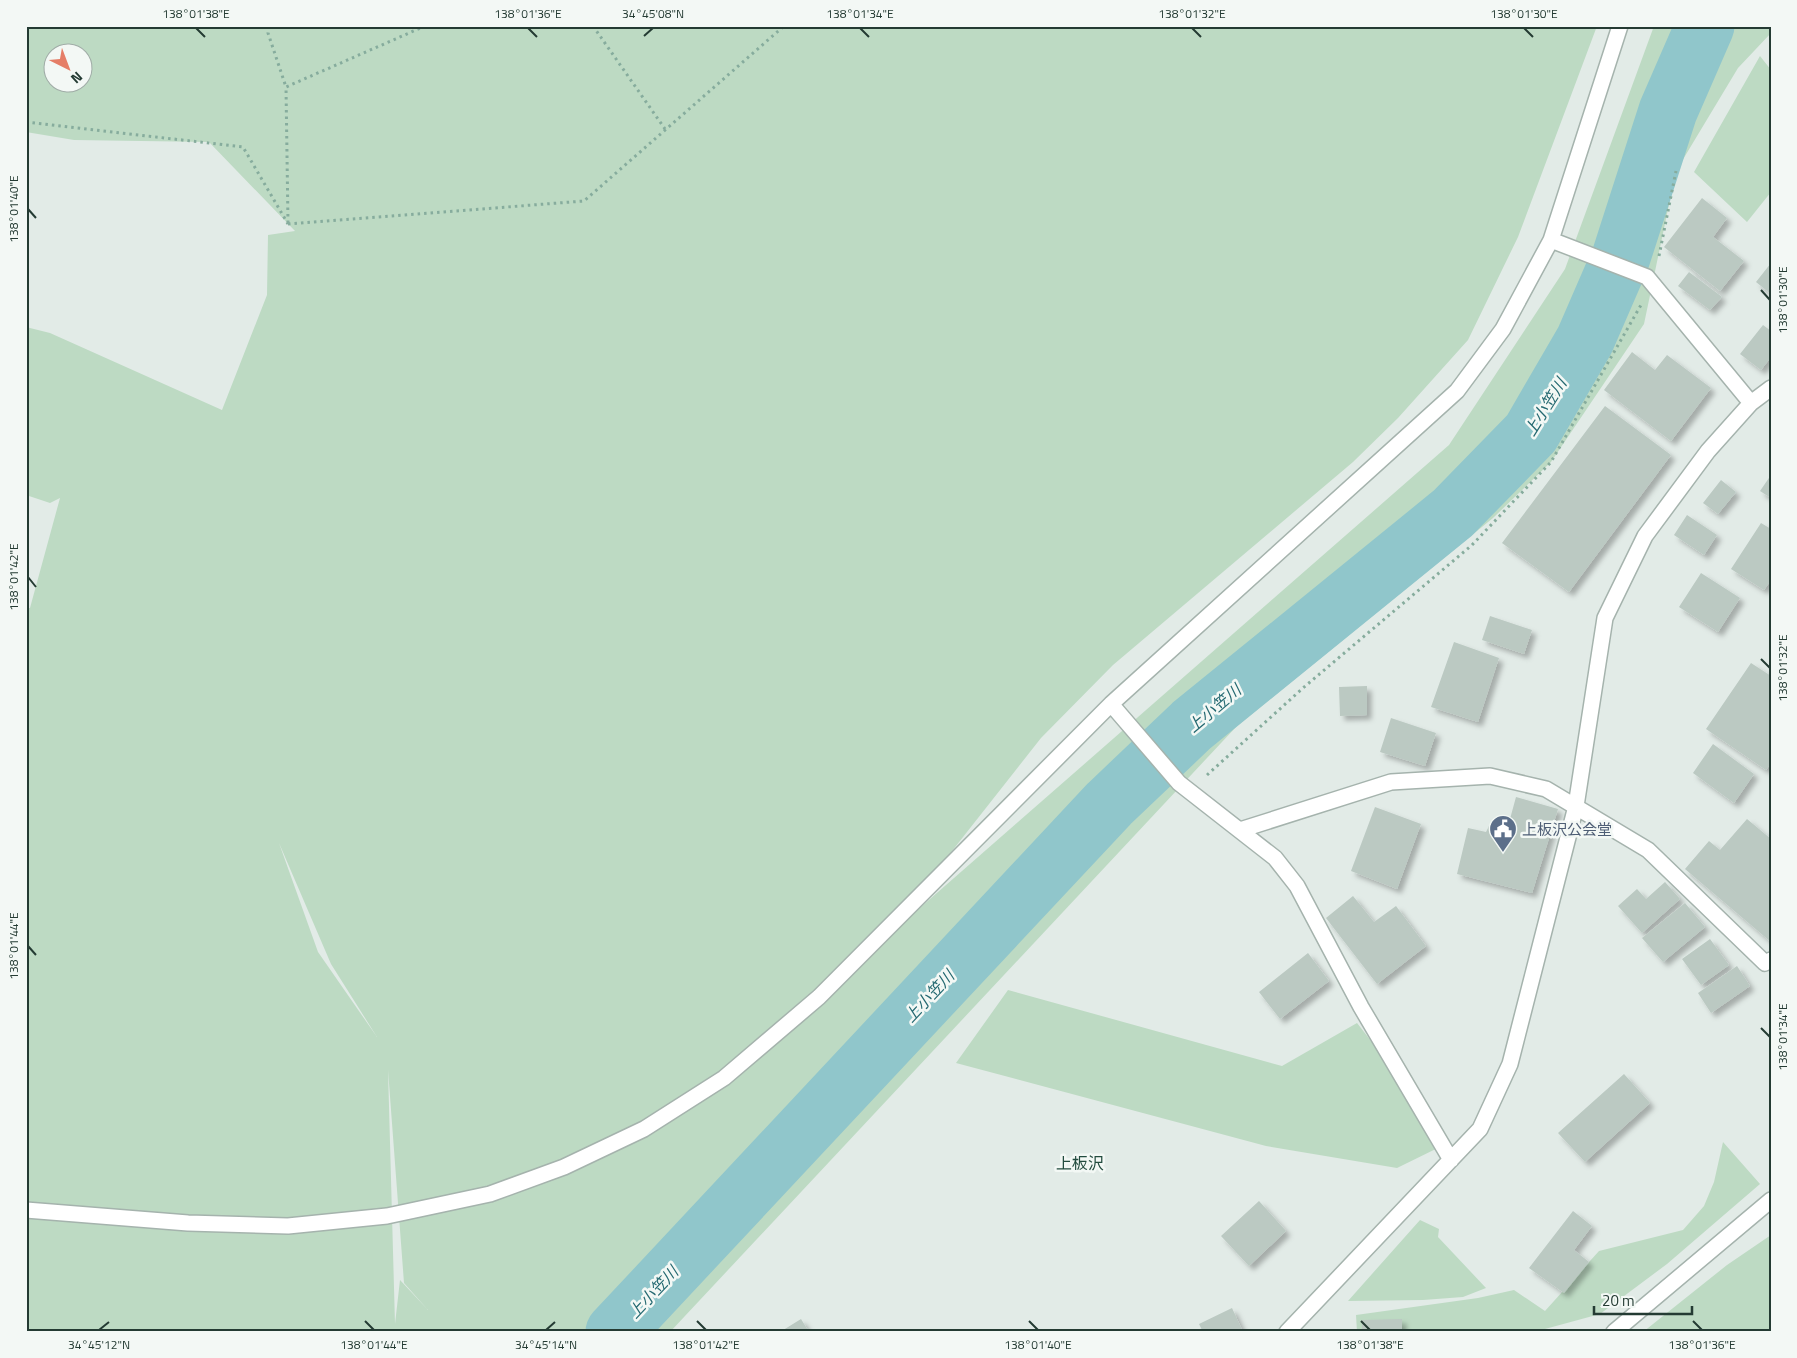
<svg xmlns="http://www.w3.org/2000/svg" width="1797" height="1358" font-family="'Titillium Web','Noto Sans JP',sans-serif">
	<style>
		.green { fill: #bddac3; fill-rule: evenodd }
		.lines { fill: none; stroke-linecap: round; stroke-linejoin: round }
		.river { stroke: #90c6cb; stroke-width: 59 }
		.building { fill: #bbc9c2; filter: url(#shadow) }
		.minor-casing { stroke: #a5b3ad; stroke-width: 18 }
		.path { stroke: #86ac9d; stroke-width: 3; stroke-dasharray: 2.5 4; stroke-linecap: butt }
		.minor { stroke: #fff; stroke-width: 15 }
		.ticks { fill: none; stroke: #243b33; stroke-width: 2 }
		.labels { text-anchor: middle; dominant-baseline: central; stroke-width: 5; stroke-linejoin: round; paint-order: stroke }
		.service-label { font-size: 15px; fill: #4e5e75; stroke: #f3f8f5; text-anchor: start }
		.water-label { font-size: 16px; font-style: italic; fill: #246971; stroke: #f3f8f5 }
		.neighbourhood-label { font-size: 16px; fill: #224b3e; stroke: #f3f8f5 }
		.neatline { fill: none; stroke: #243b33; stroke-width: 2 }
		.ticks-label { font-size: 12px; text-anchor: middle; fill: #243b33 }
	</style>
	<defs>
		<filter id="shadow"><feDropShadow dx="4.5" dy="4.5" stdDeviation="2.5" flood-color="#0004"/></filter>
	</defs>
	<rect width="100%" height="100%" fill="#e2ebe7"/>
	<path class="green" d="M26 26H1597L1518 237 1468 340 1398 418 1353 462 1113 665 1041 738 900 917 866 955 1449 445 1565 269 1654 26H1771V33L1738 68 1676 171 1644 324 1551 462 1493 518 1236 727 670 1332H26V608H30L60 498 50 503 26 495V327L50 333 222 410 267 295 268 235 295 231 209 142 74 140 26 132ZM52 52H82V82H52ZM279 843 331 964 377 1037 318 952ZM388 1070 404 1283 428 1310 400 1280 395 1324Z
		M1760 56 1771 70V192L1747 222 1694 172Z
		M1008 990 1282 1066 1357 1023 1450 1142 1397 1168 1266 1146 956 1063Z
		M1723 1142 1760 1184 1667 1264 1600 1314 1534 1332 1451 1330 1456 1332H1357L1356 1315 1478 1298 1514 1290 1545 1311 1599 1251 1683 1230 1704 1206 1714 1182Z
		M1420 1220 1439 1229 1438 1237 1486 1288 1463 1297 1423 1300 1348 1301Z
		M1771 1235V1332H1643L1727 1265Z"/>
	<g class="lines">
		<path class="river" d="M615 1332 1109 804 1192 725 1453 513 1531 433 1585 340 1621 257 1668 111 1705 26"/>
	</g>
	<path class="building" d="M1702 198 1727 218 1713 237 1744 261 1720 291 1664 247Z
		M1771 263V294L1756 282Z
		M1689 272 1722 297 1710 310 1678 286Z
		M1763 325 1771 331V357L1761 370 1740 354Z
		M1632 352 1655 370 1667 355 1711 388 1671 441 1604 390Z
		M1605 406 1671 455 1569 592 1502 543Z
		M1771 475V498L1760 491Z
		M1721 480 1736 492 1718 514 1703 503Z
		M1687 515 1717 535 1704 555 1674 535Z
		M1761 523 1771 529V580L1764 590 1731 569Z
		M1701 573 1740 598 1718 632 1679 607Z
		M1490 616 1532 630 1524 654 1482 640Z
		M1454 642 1499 658 1478 722 1431 707Z
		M1751 663 1771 676V763L1766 770 1706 729Z
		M1367 686V715L1340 716 1339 687Z
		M1391 718 1436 733 1425 766 1380 752Z
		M1713 744 1754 774 1734 803 1693 773Z
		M1516 797 1558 809 1532 893 1457 874 1468 828 1486 832 1489 826 1507 830Z
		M1375 807 1421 824 1397 889 1351 871Z
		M1747 819 1771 839V942L1685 869 1709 841 1720 850Z
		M1665 882 1680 899 1642 933 1618 906 1637 889 1646 899Z
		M1353 896 1374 922 1396 906 1426 946 1377 984 1326 918Z
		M1685 903 1705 927 1663 962 1642 938Z
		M1710 939 1729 965 1701 985 1682 959Z
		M1308 953 1329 981 1280 1019 1259 992Z
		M1737 966 1750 986 1711 1013 1698 993Z
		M1624 1074 1650 1103 1585 1162 1558 1133Z
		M1259 1201 1286 1231 1249 1266 1221 1236Z
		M1573 1211 1592 1226 1574 1250 1589 1262 1564 1293 1529 1268Z
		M1232 1308 1243 1332H1203L1199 1324Z
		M801 1319 809 1332H780Z
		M1402 1319V1332H1362V1320Z"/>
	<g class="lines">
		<defs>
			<path id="minor" d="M1551 240 1647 277 1751 403
				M1111 704 1179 783 1275 858 1297 886 1361 1007 1451 1160
				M1240 830 1391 782 1490 776 1546 789 1648 850 1765 963 1771 960
				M26 1210 188 1223 288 1226 387 1216 490 1194 564 1167 644 1129 724 1078 819 997 1111 704 1457 391 1503 329 1551 240 1620 26
				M1287 1332 1480 1129 1510 1064 1576 806 1605 618 1645 536 1708 451 1751 403 1771 388
				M1614 1332 1771 1200"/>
		</defs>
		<use href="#minor" class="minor-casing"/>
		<path class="path" d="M269 26 268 33 286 87
			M593 26 665 129
			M26 122 243 147 288 224
			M288 223 286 87 425 26
			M288 224 584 201 784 26
			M1659 256 1676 171
			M1207 775 1303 688 1472 545 1551 462 1641 305"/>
		<use href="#minor" class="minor"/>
	</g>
	<path class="ticks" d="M196 28 205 37M528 28 537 37M860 28 869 37M1192 28 1201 37M1524 28 1533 37M644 36 653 28M28 209 36 218M1761 290 1770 300M28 577 36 587M1761 659 1770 668M28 946 36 955M1761 1028 1770 1037M365 1321 374 1330M697 1321 706 1330M1029 1321 1038 1330M1361 1321 1370 1330M1693 1321 1702 1330M99 1330 109 1322M546 1330 555 1322"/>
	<defs>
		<symbol id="civic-pin" viewBox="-11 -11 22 30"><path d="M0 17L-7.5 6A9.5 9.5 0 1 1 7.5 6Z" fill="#5c6f8a" stroke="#f3f8f5"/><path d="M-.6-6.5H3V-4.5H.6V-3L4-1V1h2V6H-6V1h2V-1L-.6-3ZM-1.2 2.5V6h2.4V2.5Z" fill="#fff"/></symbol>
	</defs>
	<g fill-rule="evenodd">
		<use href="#civic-pin" x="1487" y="813" width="32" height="43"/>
	</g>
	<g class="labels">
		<g class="service-label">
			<text x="1522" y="829">上板沢公会堂</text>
		</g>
		<g class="water-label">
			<text transform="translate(1545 407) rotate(-58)">上小笠川</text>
			<text transform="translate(1214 708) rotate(-40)">上小笠川</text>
			<text transform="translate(929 996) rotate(-47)">上小笠川</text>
			<text transform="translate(653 1292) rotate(-47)">上小笠川</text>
		</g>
		<g class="neighbourhood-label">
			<text x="1080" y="1163">上板沢</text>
		</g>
	</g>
	<rect width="1797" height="1358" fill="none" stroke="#f3f8f5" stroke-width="55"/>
	<g transform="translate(68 68) rotate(138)"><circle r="24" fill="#f3f8f5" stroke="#a0aca7"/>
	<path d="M0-4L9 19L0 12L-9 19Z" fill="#e57e67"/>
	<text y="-8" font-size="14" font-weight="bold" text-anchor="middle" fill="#243b33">N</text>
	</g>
	<path d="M1594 1306v8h98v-8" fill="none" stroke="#243b33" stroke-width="2.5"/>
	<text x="1602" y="1306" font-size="15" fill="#243b33" stroke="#f3f8f5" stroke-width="4" paint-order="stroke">20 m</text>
	<rect x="28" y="28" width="1742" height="1302" class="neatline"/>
	<g class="ticks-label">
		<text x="196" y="18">138°01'38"E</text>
		<text x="528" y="18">138°01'36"E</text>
		<text x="653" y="18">34°45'08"N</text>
		<text x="860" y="18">138°01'34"E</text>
		<text x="1192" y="18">138°01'32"E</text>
		<text x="1524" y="18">138°01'30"E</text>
		<text transform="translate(14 209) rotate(-90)" y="4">138°01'40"E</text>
		<text transform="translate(1783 300) rotate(-90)" y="4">138°01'30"E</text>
		<text transform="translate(14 577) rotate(-90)" y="4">138°01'42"E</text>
		<text transform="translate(1783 668) rotate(-90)" y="4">138°01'32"E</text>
		<text transform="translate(14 946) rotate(-90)" y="4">138°01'44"E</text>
		<text transform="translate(1783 1037) rotate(-90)" y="4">138°01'34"E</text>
		<text x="99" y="1349">34°45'12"N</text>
		<text x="374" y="1349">138°01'44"E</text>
		<text x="546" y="1349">34°45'14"N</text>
		<text x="706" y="1349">138°01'42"E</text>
		<text x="1038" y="1349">138°01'40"E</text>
		<text x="1370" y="1349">138°01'38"E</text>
		<text x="1702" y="1349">138°01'36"E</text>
	</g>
</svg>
